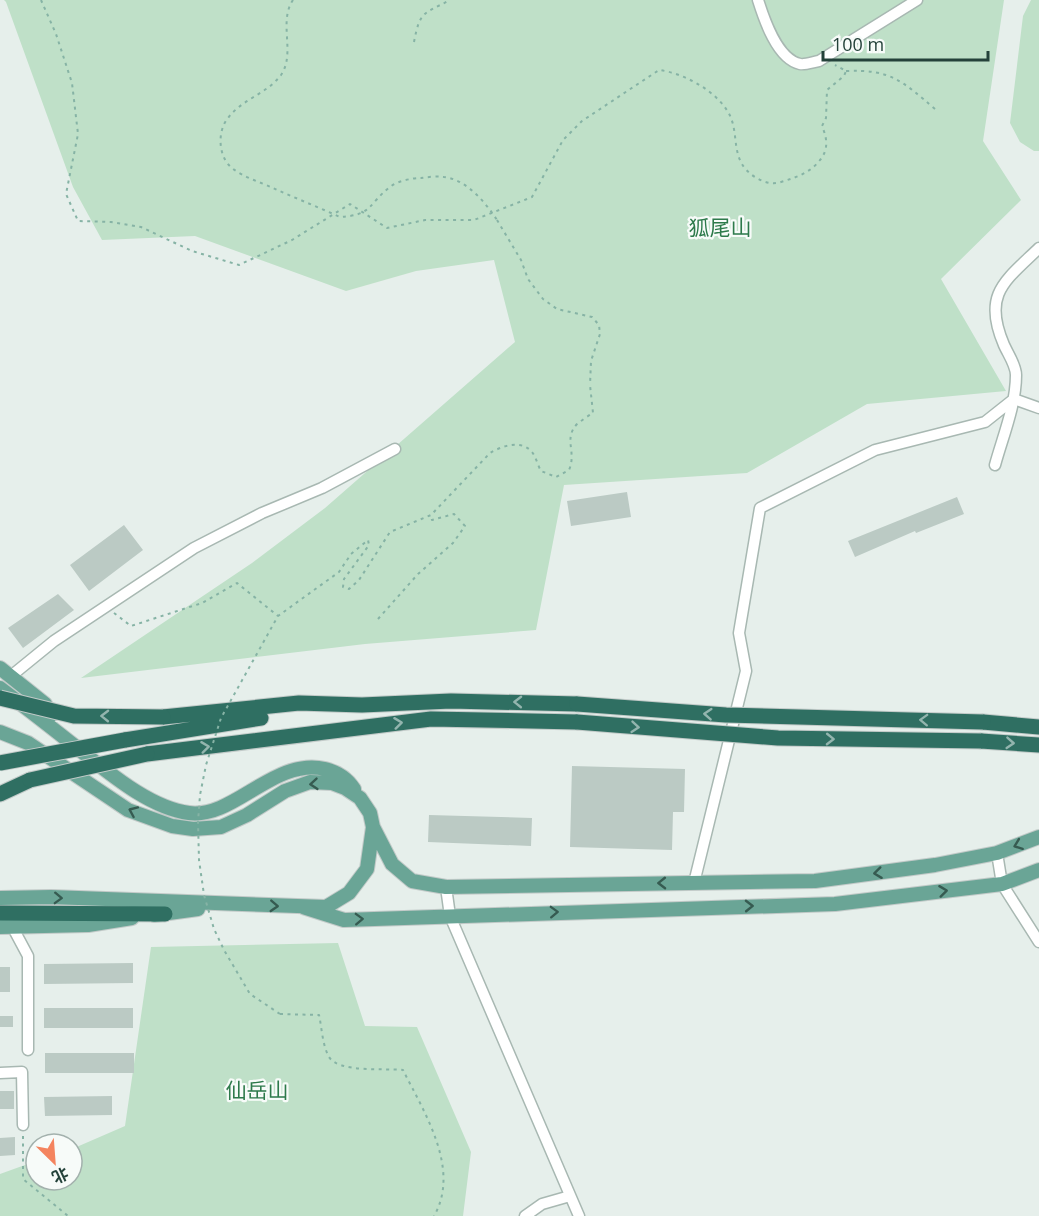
<svg xmlns="http://www.w3.org/2000/svg" width="1039" height="1216" font-family="'Open Sans','Noto Sans SC',sans-serif">
	<style>
		.green { fill: #bfe0c8 }
		.building { fill: #bbcac4 }
		.lines { fill: none; stroke-linecap: round; stroke-linejoin: round }
		.minor-casing { stroke: #a8b8b2; stroke-width: 13 }
		.major-casing { stroke: #c2cac8; stroke-width: 16 }
		.highway-casing { stroke: #c2cac8; stroke-width: 17 }
		.path { stroke: #86b3a5; stroke-width: 2; stroke-dasharray: 3 4.5; stroke-linecap: butt }
		.minor { stroke: #fff; stroke-width: 10 }
		.major { stroke: #6aa596; stroke-width: 14 }
		.highway { stroke: #2f6f62; stroke-width: 15 }
		.highway-bridge-casing { stroke: #c2cac8; stroke-width: 17; stroke-linecap: butt }
		.path-bridge { stroke: #86b3a5; stroke-width: 2; stroke-dasharray: 3 4.5; stroke-linecap: butt }
		.highway-bridge { stroke: #2f6f62; stroke-width: 15 }
		.oneway { stroke: #93b5ae }
		.oneway2 { stroke: #365b51 }
		.labels { text-anchor: middle; dominant-baseline: central; stroke-width: 4.5; stroke-linejoin: round; paint-order: stroke }
		.park-label { font-size: 21px; fill: #2d7a4b; stroke: #f7fbf9 }
	</style>
	<rect width="100%" height="100%" fill="#e6efeb"/>
	<path class="green" d="M4 0H1004L983 141 1021 200 941 279 1006 391 867 404 747 473 564 485 536 630 365 644 81 678 252 563 325 508 515 342 494 260 416 271 346 291 195 236 102 240 73 187 6 2Z
		M1031 0H1039V151H1034L1020 142 1010 123 1023 16Z
		M338 943 365 1026 417 1027 471 1152 463 1216H0V1174L36 1161V1180H72V1149L125 1126 151 947Z"/>
	<path class="building" d="M627 492 631 517 571 526 567 501Z
		M957 497 964 514 916 533 915 531 855 557 848 541Z
		M124 525 143 550 89 591 70 565Z
		M58 594 74 610 23 648 8 628Z
		M572 766 685 769 684 812H673L672 850 570 847Z
		M429 815 532 818 531 846 428 842Z
		M133 963V983L44 984V964Z
		M0 967H10V992H0Z
		M44 1008H133V1028H44Z
		M0 1016H13V1027H0Z
		M45 1053H134V1073H45Z
		M0 1091H14V1109H0Z
		M112 1096V1115L45 1116 44 1097Z
		M15 1137V1155L0 1156V1138Z"/>
	<g class="lines">
		<defs>
			<path id="minor" d="M758 0C764 19 777 59 800 64 805 65 813 62 819 61L917 0
				M995 465C1003 436 1016 405 1016 375 1016 365 1008 354 1004 345 982 294 1005 281 1039 248
				M11 676 54 641 194 548 262 513 322 488 395 449
				M997 853 1002 884 1039 942
				M694 883 746 671 739 633 760 508 875 450 985 422 1014 399 1039 408
				M446 887 450 916 579 1216
				M13 928 28 956V1050
				M0 1073 22 1072 23 1125
				M525 1216 542 1204 570 1196"/>
			<path id="major" d="M0 668 45 704 51 715
				M0 688C25 707 51 727 76 747 107 771 149 808 189 813 234 819 274 757 325 769 337 772 347 778 354 789
				M0 732 28 743 128 810 172 826 193 829 221 827 247 815 285 791 310 782 332 783 345 788 360 798 370 813 373 827 392 864 412 881 446 887 815 881 935 865 997 853 1039 837
				M0 898 51 897 326 907 349 893 367 869 373 827
				M303 907 344 920 835 904 1002 884 1039 870
				M154 915 198 909
				M0 927 88 925 132 918"/>
			<path id="highway" d="M163 717 299 703 362 705 451 701 577 704
				M983 722 1039 727
				M125 740 261 718
				M981 741 1039 745
				M147 754 431 719 577 722
				M0 794 30 780
				M0 913 165 914"/>
		</defs>
		<use href="#minor" class="minor-casing"/>
		<use href="#major" class="major-casing"/>
		<use href="#highway" class="highway-casing"/>
		<path class="path" d="M41 0 56 34 72 83 78 134 66 194 78 221 111 222 141 227 192 251 239 265 292 240 350 204 387 228 425 220H474L532 197 563 140 582 121 659 70C683 73 715 90 728 112 741 133 728 160 755 177 763 182 772 185 781 182 797 177 810 173 820 160 829 149 827 138 822 126L826 118 827 90 844 76 846 71 835 65
			M414 42C420 10 424 14 450 0
			M846 71C891 69 902 81 935 109
			M497 220 521 260 528 279 543 299 557 309 592 317 599 325 600 334 591 361 590 385
			M114 613 131 626 202 603 237 583 278 616
			M378 619 418 574 453 543 465 526 454 514 432 520 431 515
			M280 1014 319 1015C322 1028 322 1044 329 1057 339 1073 384 1068 403 1070 424 1112 461 1169 434 1216
			M23 1136V1179L68 1216"/>
		<use href="#minor" class="minor"/>
		<use href="#major" class="major"/>
		<use href="#highway" class="highway"/>
		<defs>
			<path id="highway-bridge" d="M0 698 74 716 163 717
				M577 704 726 715 983 722
				M577 722 778 738 981 741
				M0 763 125 740
				M30 780 147 754"/>
		</defs>
		<use href="#highway-bridge" class="highway-bridge-casing"/>
		<path class="path-bridge" d="M293 0C278 22 296 53 281 75 267 94 242 99 228 118 217 131 218 157 232 168 243 177 260 182 273 188 295 198 318 207 340 217 373 215 368 204 390 187 397 181 412 178 421 178 428 177 437 176 444 177 466 179 486 203 497 220
			M280 1014 250 994 224 950 214 929 204 895 199 860 198 822 200 795 206 765 221 718 278 616 339 572 351 554 368 540 369 545 344 579 343 587 349 589 359 580 390 532 431 515 490 453C502 446 521 439 532 452 536 457 538 466 541 471L556 477 569 470C577 452 563 439 577 424 582 420 588 416 593 413L590 385"/>
		<use href="#highway-bridge" class="highway-bridge"/>
	</g>
	<defs><path id="oneway-chevron" d="M-2-3.5L2.5 0L-2 3.5" fill="none" stroke-width="1.6" stroke-linecap="round" stroke-linejoin="round" transform="scale(1.5)"/></defs>
	<g class="oneway">
		<use href="#oneway-chevron" transform="translate(518 702) rotate(-179)"/>
		<use href="#oneway-chevron" transform="translate(708 714) rotate(-176)"/>
		<use href="#oneway-chevron" transform="translate(105 716) rotate(-179)"/>
		<use href="#oneway-chevron" transform="translate(924 720) rotate(-178)"/>
		<use href="#oneway-chevron" transform="translate(398 723) rotate(-7)"/>
		<use href="#oneway-chevron" transform="translate(635 727) rotate(5)"/>
		<use href="#oneway-chevron" transform="translate(830 739) rotate(1)"/>
		<use href="#oneway-chevron" transform="translate(1010 743) rotate(4)"/>
		<use href="#oneway-chevron" transform="translate(205 747) rotate(-7)"/>
	</g>
	<g class="oneway2">
		<use href="#oneway-chevron" transform="translate(314 784) rotate(175)"/>
		<use href="#oneway-chevron" transform="translate(133 811) rotate(-156)"/>
		<use href="#oneway-chevron" transform="translate(1018 845) rotate(159)"/>
		<use href="#oneway-chevron" transform="translate(878 873) rotate(173)"/>
		<use href="#oneway-chevron" transform="translate(662 883) rotate(179)"/>
		<use href="#oneway-chevron" transform="translate(943 891) rotate(-7)"/>
		<use href="#oneway-chevron" transform="translate(58 898) rotate(2)"/>
		<use href="#oneway-chevron" transform="translate(274 906) rotate(3)"/>
		<use href="#oneway-chevron" transform="translate(749 906) rotate(-1)"/>
		<use href="#oneway-chevron" transform="translate(554 912) rotate(-2)"/>
		<use href="#oneway-chevron" transform="translate(359 919) rotate(-2)"/>
	</g>
	<g class="labels">
		<g class="park-label">
			<text x="720" y="227">狐尾山</text>
			<text x="257" y="1090">仙岳山</text>
		</g>
	</g>
	<g transform="translate(54 1162) rotate(155)"><circle r="28" fill="#f7fbf9" stroke="#a3b1ad" stroke-width="1.5"/>
	<path d="M0-4.5L10 22L0 15L-10 22Z" fill="#f4845f"/>
	<text y="-9" font-size="16" font-weight="bold" text-anchor="middle" fill="#24423a">北</text>
	</g>
	<path d="M823 51v9h165v-9" fill="none" stroke="#24423a" stroke-width="3"/>
	<text x="832" y="51" font-size="18" fill="#24423a" stroke="#f7fbf9" stroke-width="4.5" paint-order="stroke">100 m</text>
</svg>
